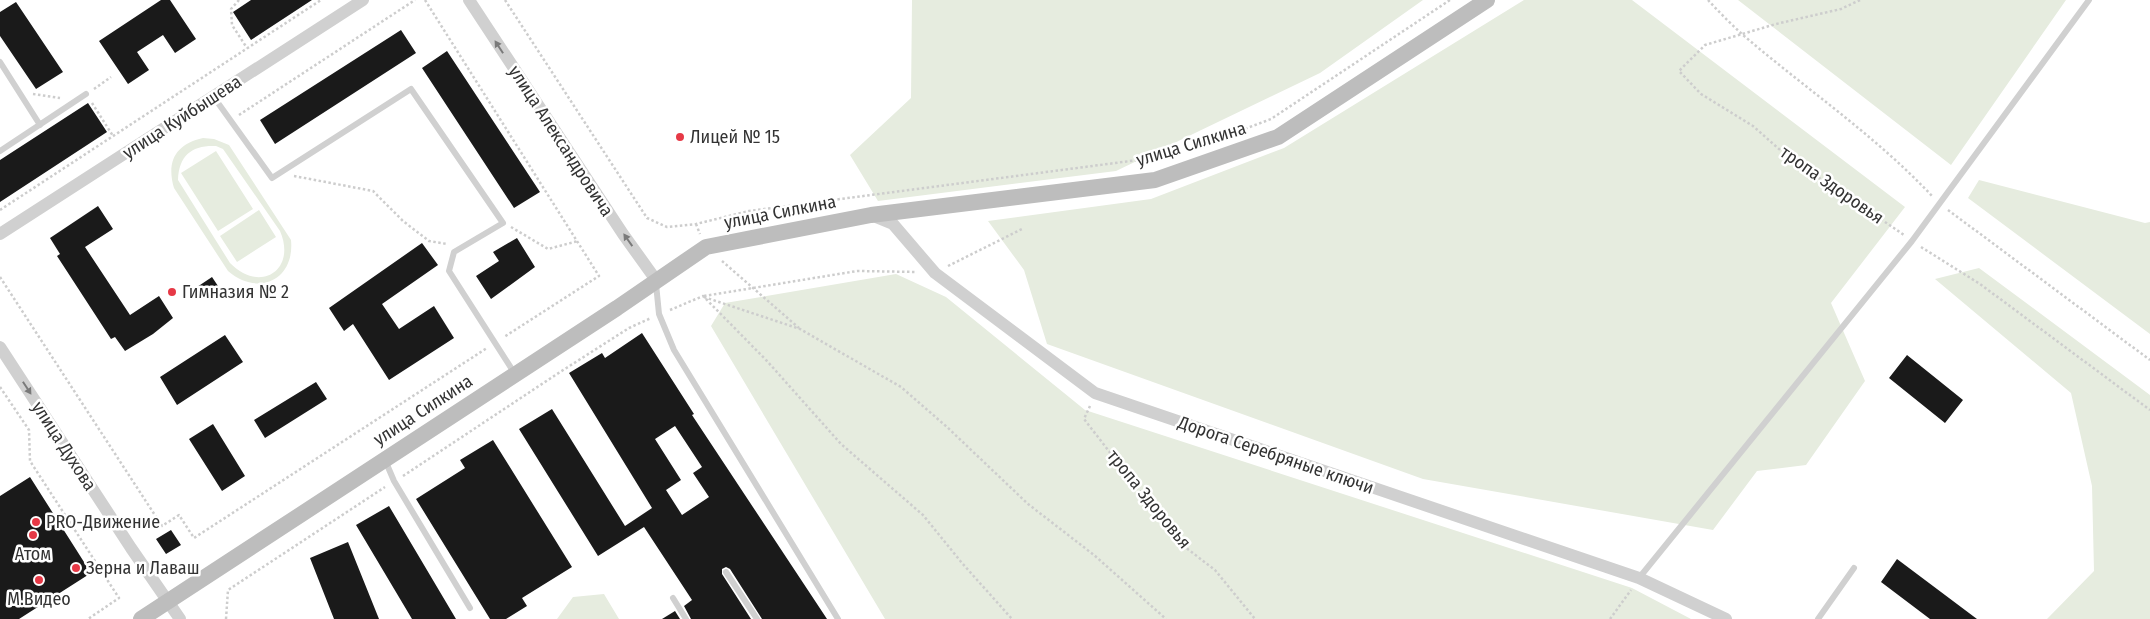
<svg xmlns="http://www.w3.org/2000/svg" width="2150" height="619" font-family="'Fira Sans Condensed',sans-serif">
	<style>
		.green { fill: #e6ecdf; fill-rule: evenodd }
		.building { fill: #1a1a1a; fill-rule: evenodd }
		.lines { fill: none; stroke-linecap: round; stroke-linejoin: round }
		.path { stroke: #cdcdcd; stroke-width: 2.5; stroke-dasharray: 2.5 2.5; stroke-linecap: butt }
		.service { stroke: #d0d0d0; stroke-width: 6 }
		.minor { stroke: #d0d0d0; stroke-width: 12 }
		.secondary { stroke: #bdbdbd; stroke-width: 16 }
		.oneway { fill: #7a7a7a }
		.poi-dot { fill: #e63946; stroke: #fff; stroke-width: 2 }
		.labels { text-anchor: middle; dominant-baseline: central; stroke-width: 5; stroke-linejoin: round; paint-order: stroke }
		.street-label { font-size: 18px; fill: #333; stroke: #fff }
		.poi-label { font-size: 18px; fill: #333; stroke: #fff; text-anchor: start }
	</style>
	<rect width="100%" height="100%" fill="#fff"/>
	<path class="green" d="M912 0H1423L1320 73 1116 171 878 201 850 155 911 98Z
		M1524 0H1632L1905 207 1831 303 1865 381 1806 465 1757 471 1713 530 1423 479 1047 344 1024 270 988 221 1151 199 1284 148Z
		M1738 0H2066L1951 165Z
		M203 138 214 139 229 145 291 240C295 280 258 297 228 271L174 188C166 161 176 144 203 138ZM216 146 223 149 280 231C297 270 260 294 230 263L178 180C179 155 192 145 216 146Z
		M216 151 253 209 218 231 181 173Z
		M1979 180 2145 223 2150 222V334L1968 198Z
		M259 210 276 237 237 262 220 236Z
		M1979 268 2150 395V619H2047L2094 571 2092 486 2071 393 1935 279Z
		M896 274 946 297 1085 410 1632 588 1691 619H885L711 326 725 303Z
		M604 594 619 619H557L573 597Z"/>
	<path class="building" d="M161 0H170L196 39 175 53 163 35 137 52 149 70 128 84 99 41Z
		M251 0H312L251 40 233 12Z
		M16 2 63 72 36 89 0 36V12Z
		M401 30 416 53 275 144 260 120Z
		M447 51 540 192 514 208 422 68Z
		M88 103 107 132 0 202V160Z
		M98 206 113 229 85 247 130 315 159 296 173 318 153 334 125 351 115 337 111 339 57 256 60 254 50 238Z
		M517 238 535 267 491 299 476 276 499 261 493 252Z
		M422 243 438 265 382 304 399 329 434 306 454 338 389 380 353 324 344 331 329 308Z
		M212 277 220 289 205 298 197 287Z
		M642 333 694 414 692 415 827 619H762L730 569 726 567 722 569V574L751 619H691L684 606 692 600 644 527 598 556 519 429 552 409 625 526 652 508 569 373 602 353 605 358ZM675 426 702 467 693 473 709 497 682 515 666 490 681 480 655 439Z
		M225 335 243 362 177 405 160 377Z
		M1907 355 1963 400 1945 423 1889 378Z
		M316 382 327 399 265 438 254 420Z
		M213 424 245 476 222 491 189 439Z
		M493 440 572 567 522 598 527 606 506 619H490L416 499 465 468 460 460Z
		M30 477 91 573 19 619H0V496Z
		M389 506 456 619H412L356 525Z
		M171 530 181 545 166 554 156 539Z
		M348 542 379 619H334L310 558Z
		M1897 559 1977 619H1930L1881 582Z
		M675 611 680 619H662Z"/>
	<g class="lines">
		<path class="path" d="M239 0 231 9 232 25 247 48
			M425 0 599 276 504 337
			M505 0 647 218 667 227 696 224 749 211 1176 155
			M1708 0C1719 12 1731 24 1743 35 1806 89 1876 136 1933 197
			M1860 0 1841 9 1776 24 1705 45 1679 71 1701 94 1753 126 1797 165 1831 185 1904 235
			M94 89 111 77
			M33 94 60 98
			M92 103 113 136
			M239 115 415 0
			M1189 150 1271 119 1450 0
			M294 176 373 191 403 221 429 241 447 244
			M0 210 321 0
			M1948 210 2150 360
			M696 224 700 234
			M511 227 548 249 578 241
			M1921 247 1980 284 2150 410
			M722 261 799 328
			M948 266 1024 228
			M0 277 162 526 179 515 194 538 487 348
			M704 296 857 271 917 272
			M704 297 800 329 901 387 947 427 1028 504 1094 555 1166 619
			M670 310 703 296 767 361 841 444 923 515 962 563 1012 619
			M0 387 29 430 30 461 119 598 88 619
			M1090 406 1084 419 1181 544 1215 570 1255 619
			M403 476 557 374 629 328 651 318
			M226 619 228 590 385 487
			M1610 619 1631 590"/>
		<path class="service" d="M0 62 40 125
			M213 96 272 178 411 89 503 223 454 252 449 271 515 374
			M0 151 86 94
			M656 284 659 314 674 350 838 619
			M385 460 394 481 470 608
			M726 572 757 619
			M1639 578 1912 241 2089 0
			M673 598 686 619
			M1818 619 1854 568"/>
		<path class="minor" d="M469 0 623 234 656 280
			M871 215 893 224 935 273 1095 393 1639 578 1726 619
			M0 234 363 0
			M0 347 131 548 180 619"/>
		<path class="secondary" d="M141 619 617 308 706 247 871 215 1155 180 1278 137 1487 0"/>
	</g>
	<defs><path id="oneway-solid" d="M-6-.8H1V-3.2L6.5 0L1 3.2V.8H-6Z" transform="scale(1.25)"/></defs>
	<g class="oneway">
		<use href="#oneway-solid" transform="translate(499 47) rotate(-123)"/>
		<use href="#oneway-solid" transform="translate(628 240) rotate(-125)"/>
		<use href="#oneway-solid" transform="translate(27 388) rotate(57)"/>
	</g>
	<g class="poi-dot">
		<circle cx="680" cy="137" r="5"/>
		<circle cx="172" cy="292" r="5"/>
		<circle cx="36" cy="522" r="5"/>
		<circle cx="33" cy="535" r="5"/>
		<circle cx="76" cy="568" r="5"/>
		<circle cx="39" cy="580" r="5"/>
	</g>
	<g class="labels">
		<g class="street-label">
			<text transform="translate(182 117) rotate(-33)">улица Куйбышева</text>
			<text transform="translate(561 141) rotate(57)">улица Александровича</text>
			<text transform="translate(1191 144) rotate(-17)">улица Силкина</text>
			<text transform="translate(1832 185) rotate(35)">тропа Здоровья</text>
			<text transform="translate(780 212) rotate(-11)">улица Силкина</text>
			<text transform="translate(423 410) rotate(-33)">улица Силкина</text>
			<text transform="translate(64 446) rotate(57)">улица Духова</text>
			<text transform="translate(1276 455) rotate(19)">Дорога Серебряные ключи</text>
			<text transform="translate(1149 499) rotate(51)">тропа Здоровья</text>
		</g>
		<g class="poi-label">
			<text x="690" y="137">Лицей № 15</text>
			<text x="182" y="292">Гимназия № 2</text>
			<text x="46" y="522">PRO-Движение</text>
			<text x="33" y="554" text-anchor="middle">Атом</text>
			<text x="86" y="568">Зерна и Лаваш</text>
			<text x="39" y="599" text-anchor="middle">М.Видео</text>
		</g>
	</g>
</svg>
